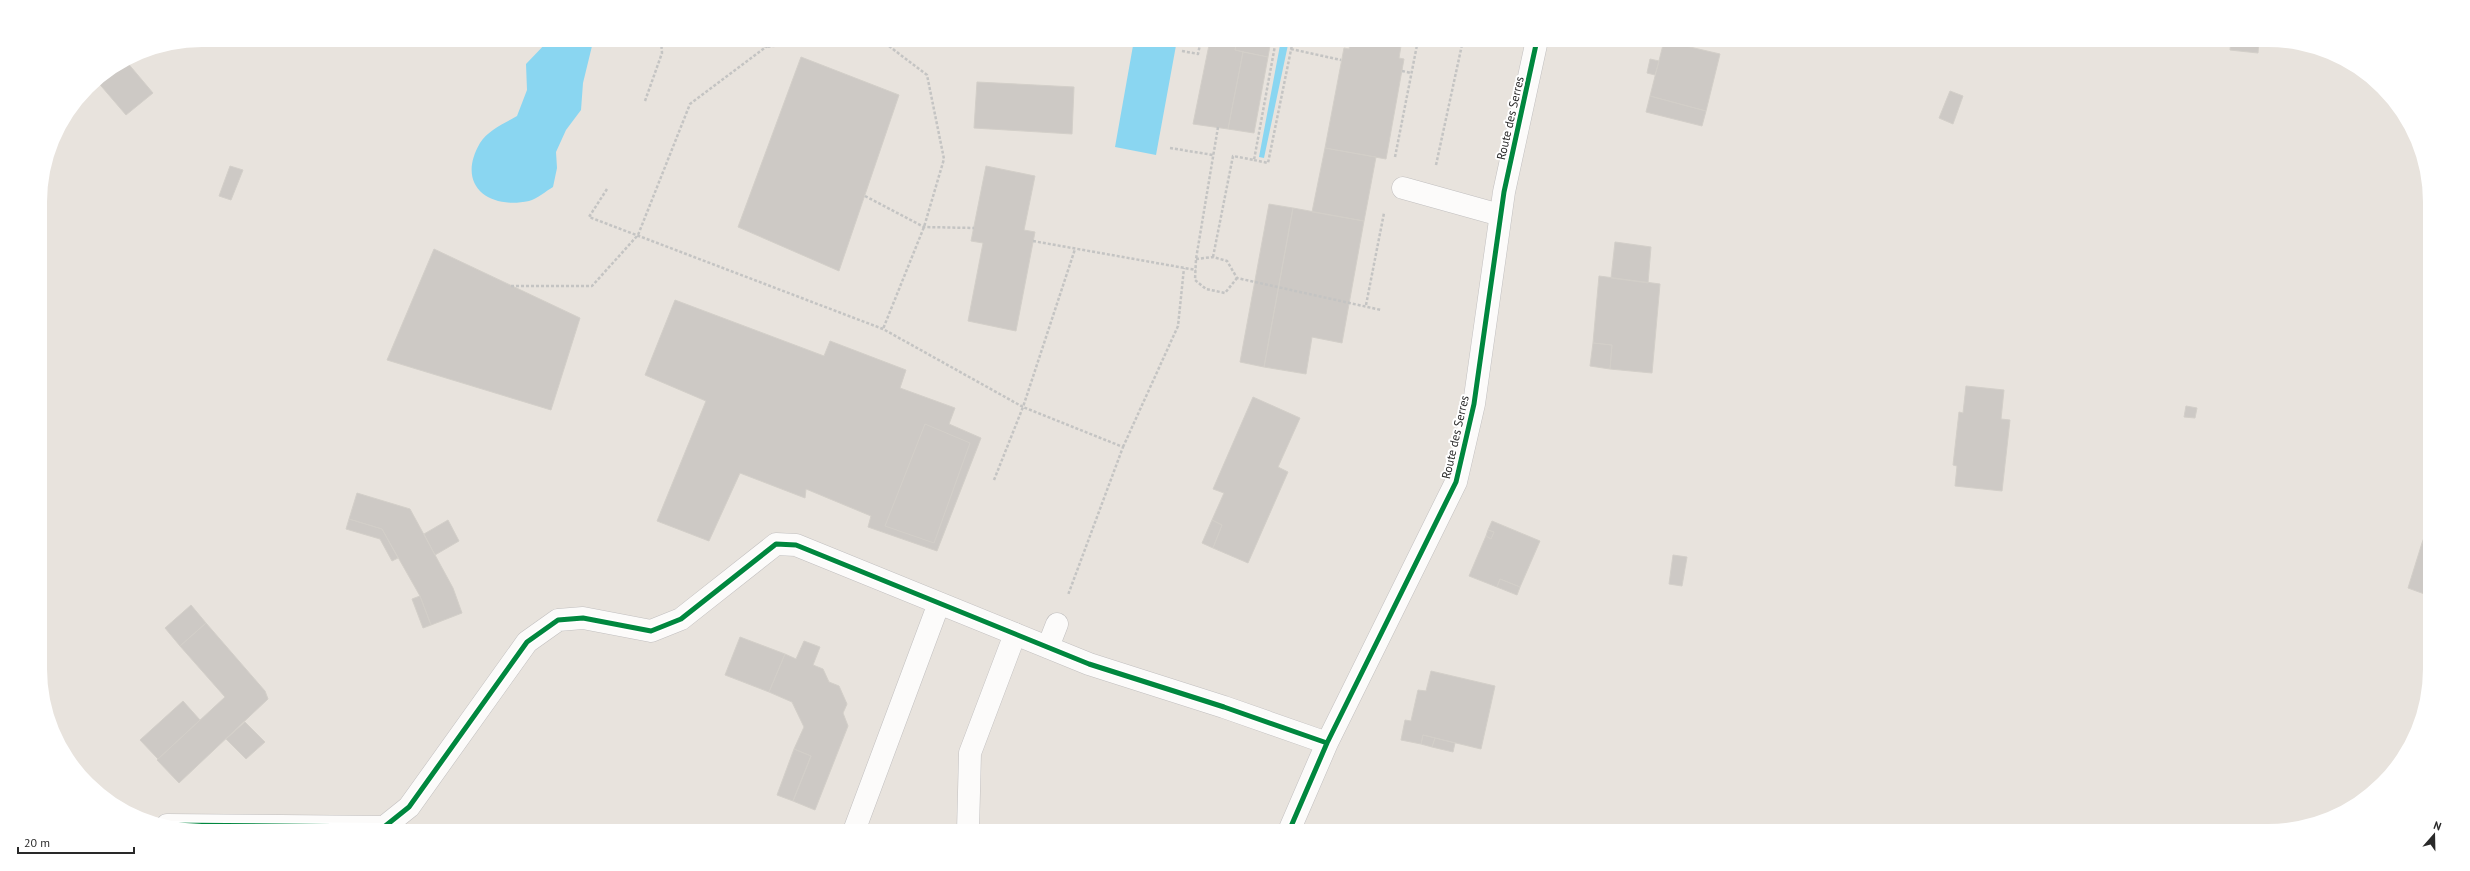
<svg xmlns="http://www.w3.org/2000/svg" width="2470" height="871" font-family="'PT Sans',sans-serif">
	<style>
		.water { fill: #8ad6f1 }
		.building { fill: #cdc9c5; stroke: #d3cfc9 }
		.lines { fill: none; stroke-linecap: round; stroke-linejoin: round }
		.service-casing { stroke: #c1bfbf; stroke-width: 23 }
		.minor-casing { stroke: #c1bfbf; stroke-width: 23 }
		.path { stroke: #c4c4c3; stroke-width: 2.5; stroke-dasharray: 3 2; stroke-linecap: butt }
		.service { stroke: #fcfbfa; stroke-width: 22 }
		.minor { stroke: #fcfbfa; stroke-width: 22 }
		.cycleway-casing { stroke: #fff; stroke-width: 8 }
		.cycleway { stroke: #00873e; stroke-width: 5 }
		.labels { text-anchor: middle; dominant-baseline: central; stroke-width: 4; stroke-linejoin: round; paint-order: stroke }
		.street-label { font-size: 12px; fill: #292929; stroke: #fff }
	</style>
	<rect width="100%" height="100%" fill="#e8e3dd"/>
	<path class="water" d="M549 40H584L592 46 583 83 581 110 566 130 556 152 557 168 553 187C546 191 537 199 529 201 487 210 456 184 480 143 488 130 505 123 517 116L527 90 526 64Z
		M1134 40H1177L1156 155 1115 147Z
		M1281 40H1289L1264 158 1259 157Z"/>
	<path class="building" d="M1210 40 1236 44 1235 50 1243 52 1228 129 1193 124Z
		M1223 40H1237L1236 44Z
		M1237 40H1271L1268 57 1235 50Z
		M1351 40H1402L1399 58 1404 59 1386 159 1325 148 1344 48 1349 49Z
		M2231 40H2259L2258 53 2230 50Z
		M1664 41 1720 54 1706 111 1650 96Z
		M1243 52 1268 57 1254 133 1228 129Z
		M801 57 899 95 839 271 738 227Z
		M1650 59 1659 61 1655 75 1647 73Z
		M126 61 153 93 126 115 96 80Z
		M977 82 1074 87 1072 134 974 128Z
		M1950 91 1963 96 1953 124 1939 118Z
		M1650 96 1706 111 1702 126 1646 112Z
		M1325 148 1376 157 1364 221 1312 212Z
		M230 166 243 170 231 200 219 196Z
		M986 166 1035 176 1024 230 1035 232 1016 331 968 321 983 243 971 241Z
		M1269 204 1293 208 1264 367 1240 362Z
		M1293 208 1364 221 1342 343 1312 337 1306 374 1264 367Z
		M1615 242 1651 247 1648 283 1611 278Z
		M434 249 580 318 551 410 387 360Z
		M1599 276 1660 284 1652 373 1610 369 1612 345 1593 343Z
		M675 300 824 356 830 341 906 370 900 388 955 408 949 424 981 438 937 551 868 527 871 516 806 489 805 498 740 473 709 541 657 521 706 401 645 375Z
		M1593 343 1612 345 1610 369 1590 366Z
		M1966 386 2004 390 2001 419 2010 420 2002 491 1955 486 1957 466 1953 465 1959 412 1963 413Z
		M1253 397 1300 418 1278 467 1288 472 1248 563 1213 548 1222 525 1212 520 1224 493 1213 489Z
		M2186 406 2197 408 2195 418 2184 417Z
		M925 424 970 443 934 543 885 526Z
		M357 493 410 509 453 588 462 613 431 625 420 596 382 529 349 519Z
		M349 519 382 529 398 558 392 561 380 539 346 529Z
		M448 520 459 541 435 555 424 534Z
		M1212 520 1222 525 1213 548 1202 543Z
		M1492 521 1540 541 1520 587 1500 579 1497 587 1469 576 1486 536 1491 539 1494 532 1488 530Z
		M1488 530 1494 532 1491 539 1486 536Z
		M2425 535 2430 537V545L2422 543Z
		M2422 543 2430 545V596L2408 588Z
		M1673 555 1687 557 1682 586 1669 584Z
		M1500 579 1520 587 1517 595 1497 587Z
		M420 596 431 625 423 628 412 599Z
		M191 605 206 623 180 646 165 628Z
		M206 623 265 691 268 699 179 783 157 760 225 697 180 646Z
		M740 637 785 654 769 692 725 675Z
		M804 641 820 647 813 665 823 669 829 682 839 686 847 704 843 713 848 726 815 810 793 801 811 756 794 749 804 727 792 702 769 692 785 654 796 659Z
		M1431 671 1495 686 1481 749 1423 735 1421 744 1401 740 1405 720 1411 721 1418 690 1426 691Z
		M183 701 200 720 158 759 140 740Z
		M245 722 265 742 246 759 226 739Z
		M1423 735 1435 738 1432 747 1421 744Z
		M1435 738 1455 743 1453 752 1432 747Z
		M794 749 811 756 793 801 777 795Z"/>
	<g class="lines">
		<defs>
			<path id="service" d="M1403 188 1500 215
				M1048 647 1057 624
				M968 831 970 753 1015 634"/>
			<path id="minor" d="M167 825 384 827 409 807 527 642 558 620 583 618 651 631 681 619 776 544 796 545 1089 664 1224 707 1327 743
				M854 831 939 603
				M1289 831 1327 743 1456 482 1474 404 1504 192 1537 40"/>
		</defs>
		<use href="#service" class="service-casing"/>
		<use href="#minor" class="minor-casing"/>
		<path class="path" d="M771 40 766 47 816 40
			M881 40 927 75 944 159 924 227 883 329
			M1291 49 1341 60
			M1182 51 1198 54 1201 40
			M1402 71 1411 73
			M645 101 662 53 661 40
			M1218 127 1196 259 1195 280 1206 289 1225 293 1237 278
			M1170 148 1213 155
			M1395 157 1418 40
			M1254 160 1268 163 1293 40
			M1436 165 1463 40
			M607 189 589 217 883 329 1023 407 1075 249
			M865 196 924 227 974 228
			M1033 241 1196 270
			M1213 257 1233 156 1254 160 1276 40
			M1196 259 1213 257 1227 261 1237 278 1381 310
			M511 286H592L638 235 690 104 766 47 758 40
			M1366 305 1384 213
			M1123 447 1178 326 1184 268
			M994 480 1023 407 1123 447 1068 595"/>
		<use href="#service" class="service"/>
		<use href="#minor" class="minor"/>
		<defs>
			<path id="cycleway" d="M167 825 384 827 409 807 527 642 558 620 583 618 651 631 681 619 776 544 796 545 1089 664 1224 707 1327 743
				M1289 831 1327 743 1456 482 1474 404 1504 192 1537 40"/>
		</defs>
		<use href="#cycleway" class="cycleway-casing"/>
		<use href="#cycleway" class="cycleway"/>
	</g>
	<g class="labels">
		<g class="street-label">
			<text transform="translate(1510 118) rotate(-77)">Route des Serres</text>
			<text transform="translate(1455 437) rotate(-77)">Route des Serres</text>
		</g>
	</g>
	<path d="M0 0H2470V871H0ZM202 47H2268A155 155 0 0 1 2423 202V669A155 155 0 0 1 2268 824H202A155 155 0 0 1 47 669V202A155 155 0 0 1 202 47Z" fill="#fff" fill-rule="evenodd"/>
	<g transform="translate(2434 835) rotate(20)" stroke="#ffffff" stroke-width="3" paint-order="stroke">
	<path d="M0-3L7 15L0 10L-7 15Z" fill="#292929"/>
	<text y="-6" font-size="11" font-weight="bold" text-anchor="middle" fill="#292929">N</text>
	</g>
	<path d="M18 847v6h116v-6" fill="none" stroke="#292929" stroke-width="2"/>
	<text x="24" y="847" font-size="12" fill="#292929" stroke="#ffffff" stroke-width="3" paint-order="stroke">20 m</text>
</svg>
